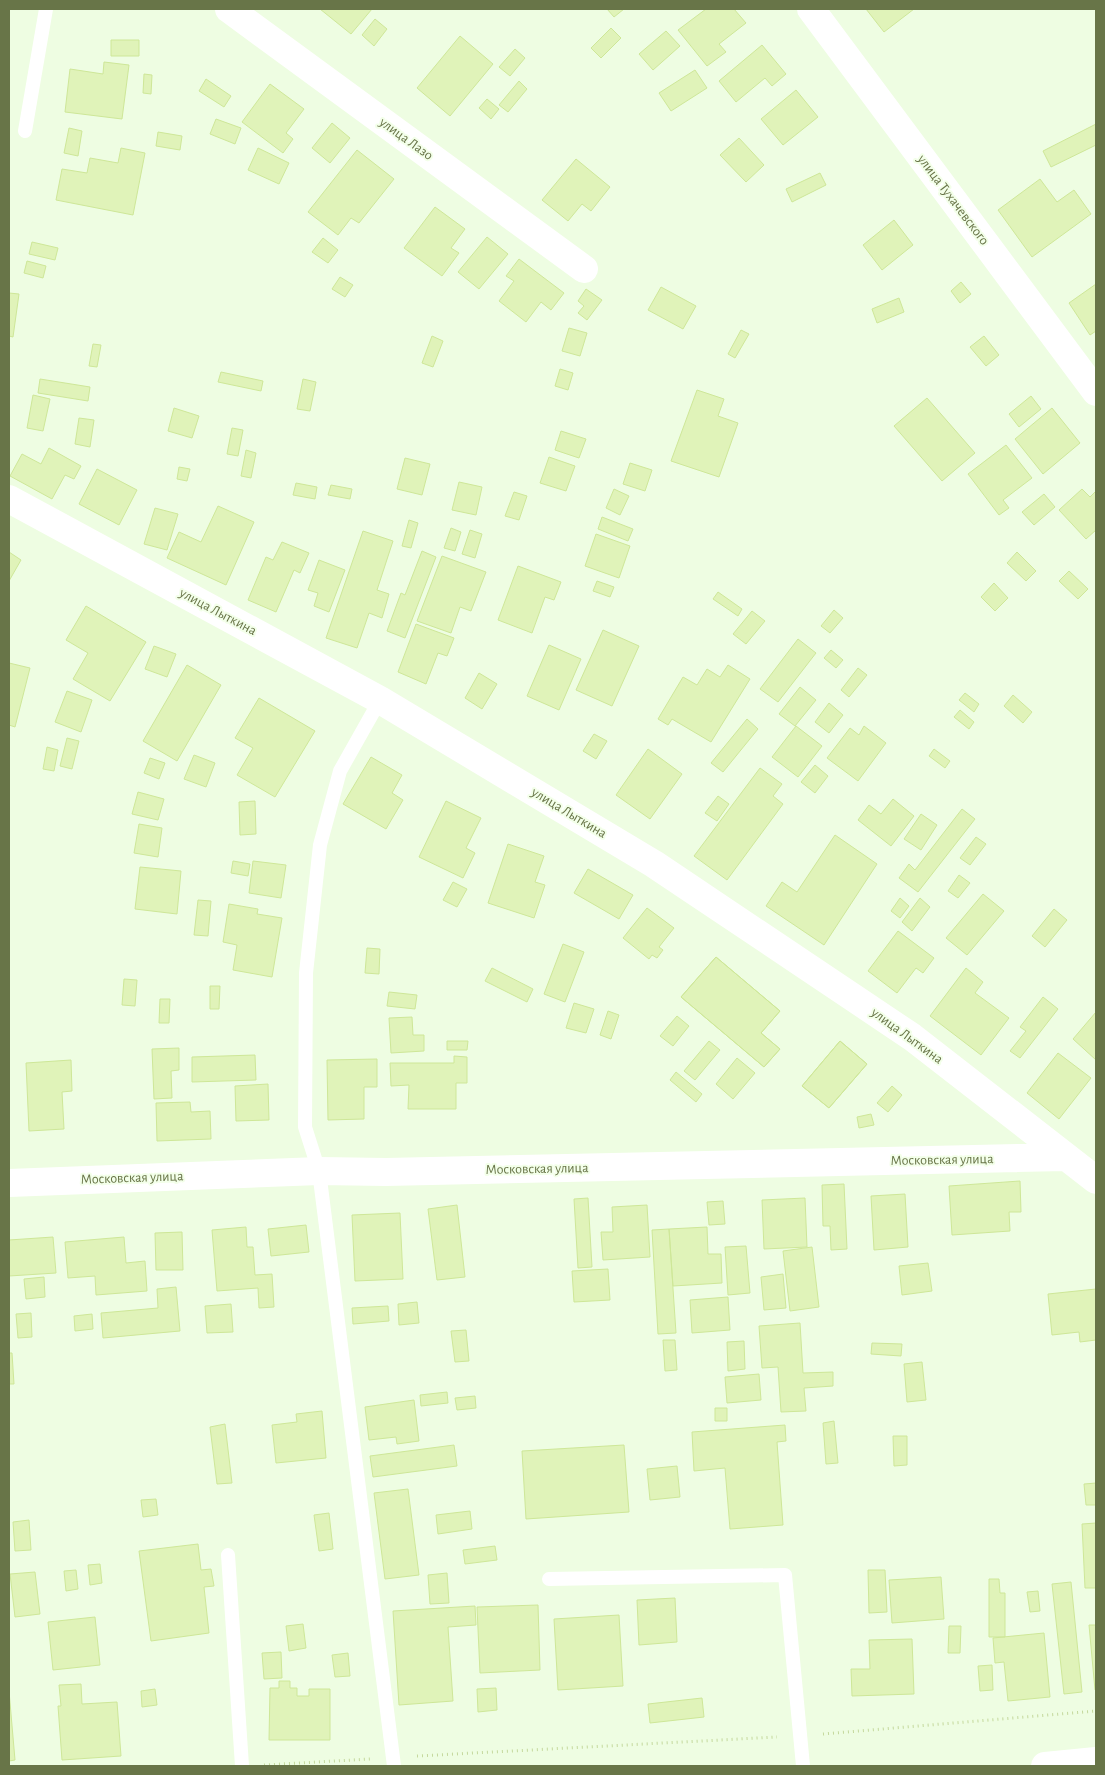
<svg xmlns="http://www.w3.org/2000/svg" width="1105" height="1775" font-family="'Alegreya Sans',sans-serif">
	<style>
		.building { fill: #e0f3b9; stroke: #cee798 }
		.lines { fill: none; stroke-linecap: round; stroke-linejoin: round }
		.path { stroke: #c4d89c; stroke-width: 3; stroke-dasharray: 1 4; stroke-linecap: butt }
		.service { stroke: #fff; stroke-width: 14 }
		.minor { stroke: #fff; stroke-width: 28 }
		.labels { text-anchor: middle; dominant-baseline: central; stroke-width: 4; stroke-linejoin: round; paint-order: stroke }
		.street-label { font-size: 14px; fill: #687548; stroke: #f3ffe9 }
	</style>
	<rect width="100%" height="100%" fill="#eefde2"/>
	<path class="building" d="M320 9H372L351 34Z
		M607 9H624L614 17Z
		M706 9H734L746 23 719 44 726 52 707 66 678 30Z
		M866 9H914L884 32Z
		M375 19 387 29 374 46 362 35Z
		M611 28 621 38 601 58 591 48Z
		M666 31 680 46 653 70 639 54Z
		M460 36 493 64 450 116 417 88Z
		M111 40H139V56H111Z
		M762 45 786 74 772 86 765 78 736 102 719 81Z
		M515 49 525 58 510 76 499 67Z
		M104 62 129 65 122 119 65 112 70 69 103 74Z
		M695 70 707 88 671 111 659 93Z
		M144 74 152 75 151 94 143 93Z
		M206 79 231 96 224 107 199 91Z
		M519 81 527 89 508 112 499 105Z
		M270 84 304 109 286 133 293 139 283 153 242 122Z
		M796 90 818 117 783 145 761 119Z
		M487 99 499 109 491 119 479 108Z
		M216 119 241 128 235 144 210 134Z
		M332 123 350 138 330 163 312 148Z
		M1096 124V145L1051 167 1043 151Z
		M69 128 82 131 78 156 64 153Z
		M158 132 182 136 180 150 156 146Z
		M739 138 764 165 746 182 720 155Z
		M121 148 145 153 133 215 56 200 62 169 87 173 90 158 118 163Z
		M258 148 289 163 279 184 248 170Z
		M357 150 394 179 359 223 351 218 338 235 308 212Z
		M576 159 610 187 591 211 582 204 568 221 542 200Z
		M820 173 826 185 792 202 786 189Z
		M1040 179 1057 202 1074 190 1091 214 1032 257 998 210Z
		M435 207 465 229 451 248 459 253 442 276 404 248Z
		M894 220 913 245 882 270 863 245Z
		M487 237 508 254 479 289 458 272Z
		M323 238 338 250 328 263 312 252Z
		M32 242 58 248 55 260 29 254Z
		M519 259 564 293 551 310 541 302 526 322 499 301 514 281 506 276Z
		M27 261 46 266 43 278 24 273Z
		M340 277 353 285 345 297 332 289Z
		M961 282 971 294 960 303 951 291Z
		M1096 284V331L1090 335 1069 303Z
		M661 287 696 306 683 329 648 310Z
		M586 289 602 300 587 320 578 313 584 306 578 301Z
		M9 293 19 294 13 337 9 336Z
		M899 298 904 312 877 323 872 309Z
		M569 328 587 333 580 356 562 351Z
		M741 330 749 334 735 358 728 354Z
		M432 336 443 341 433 367 422 363Z
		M984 336 999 355 986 366 970 347Z
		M93 344 101 345 97 367 89 366Z
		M560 369 573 373 568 390 555 386Z
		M221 372 263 381 261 391 218 382Z
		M40 379 90 387 88 401 38 393Z
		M303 379 316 382 310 411 297 409Z
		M697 390 724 399 718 416 738 423 719 477 671 461Z
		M33 395 50 399 43 431 27 428Z
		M1031 396 1041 409 1019 427 1009 414Z
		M927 398 975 453 942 481 894 426Z
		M174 408 199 416 192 438 168 431Z
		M1052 408 1080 443 1043 474 1015 439Z
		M79 418 94 420 90 447 75 444Z
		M232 428 243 430 238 456 227 454Z
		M561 431 586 439 579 458 555 450Z
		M1006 445 1032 478 1003 500 1009 508 999 515 968 474Z
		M49 448 81 466 74 479 65 475 52 499 10 476 22 454 41 464Z
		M246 450 256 453 251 478 241 476Z
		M549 457 575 466 566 491 540 483Z
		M405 458 430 464 422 495 397 489Z
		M630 463 652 470 645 491 623 484Z
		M179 467 190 469 187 481 177 479Z
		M97 469 137 490 119 525 79 504Z
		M459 482 482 487 476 515 452 510Z
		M296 483 317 487 315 499 293 495Z
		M331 485 352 489 350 499 328 495Z
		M614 489 629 496 620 515 606 508Z
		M1082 489 1090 497 1096 491V530L1086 539 1059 510Z
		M514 492 527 496 519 520 505 516Z
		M1044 494 1055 507 1034 525 1022 512Z
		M218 506 254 522 226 585 167 558 179 532 201 542Z
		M155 508 178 514 167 550 144 544Z
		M602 517 633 529 628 541 598 529Z
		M409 520 418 523 411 548 402 546Z
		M451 528 461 532 455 551 444 548Z
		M470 530 482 534 475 558 462 554Z
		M363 531 393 541 377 590 389 594 382 618 369 613 357 648 326 638Z
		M596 534 630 546 619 578 585 566Z
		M282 542 309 553 300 573 294 570 276 612 248 600 266 557 273 560Z
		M422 551 436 557 405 638 387 631 401 593 405 595Z
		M9 552 21 560 9 581Z
		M1017 552 1036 571 1026 581 1007 563Z
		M442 556 486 572 471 611 460 607 451 633 417 621Z
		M319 560 345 570 329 612 314 606 318 593 308 590Z
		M518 566 561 582 554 600 545 597 532 633 498 620Z
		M1069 571 1088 589 1078 599 1059 581Z
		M597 581 614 587 610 597 593 591Z
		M994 583 1008 598 995 611 981 597Z
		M718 592 742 609 738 616 713 599Z
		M86 606 146 642 110 701 73 679 88 653 66 640Z
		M834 610 843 618 830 633 821 626Z
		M752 611 765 621 746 644 733 634Z
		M416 624 454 638 447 656 438 653 426 684 398 672Z
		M603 630 639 646 612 706 576 690Z
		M798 639 816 653 778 702 760 689Z
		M549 645 581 659 559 710 527 696Z
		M154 646 176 654 167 677 145 669Z
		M831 650 843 660 836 668 824 658Z
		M9 663 30 668 15 727 9 725Z
		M187 665 221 685 177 761 143 741Z
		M728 665 750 679 711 742 672 719 668 725 658 719 683 677 697 685 707 669 720 677Z
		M858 668 867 675 849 697 841 690Z
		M479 673 497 684 482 709 465 698Z
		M800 687 816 700 795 726 779 714Z
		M67 691 92 700 81 732 55 722Z
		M965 693 979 704 974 712 959 700Z
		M1013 695 1032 712 1023 723 1004 706Z
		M259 698 315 731 275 797 237 775 253 748 235 738Z
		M829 703 843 715 829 733 815 722Z
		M960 710 974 722 969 729 954 717Z
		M747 719 758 729 723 772 711 763Z
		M796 726 822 746 798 777 772 757Z
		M864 726 886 743 858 781 827 758 850 728 859 735Z
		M594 734 607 741 596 759 583 751Z
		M67 738 79 741 72 769 60 766Z
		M47 747 58 750 54 771 43 769Z
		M648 749 682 774 650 819 616 795Z
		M934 749 950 761 945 768 929 756Z
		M194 755 215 763 206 787 184 779Z
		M371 757 402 775 392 793 403 800 386 829 343 804Z
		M150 758 165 763 159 779 144 773Z
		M815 765 828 776 815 793 801 782Z
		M760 768 782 784 773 796 783 804 727 880 694 856Z
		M138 792 164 799 158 820 132 814Z
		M718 796 729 804 717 821 705 813Z
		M893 799 914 816 891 846 858 820 869 805 881 814Z
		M255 801 256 834 240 835 239 802Z
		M446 801 481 818 466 848 475 853 463 878 419 857Z
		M962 809 975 819 918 892 899 878 909 864 915 870Z
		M921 814 937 825 921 850 904 839Z
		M139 824 162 828 158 857 134 853Z
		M835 835 877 864 824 945 766 906 782 882 797 892Z
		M976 837 986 844 970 865 960 858Z
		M508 844 544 856 535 882 545 885 534 918 488 903Z
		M233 861 250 864 248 876 231 873Z
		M253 861 286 865 281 898 249 893Z
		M140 867 181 871 177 914 135 909Z
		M588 869 633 895 619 919 574 893Z
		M959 875 970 883 958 898 948 891Z
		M453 882 467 889 457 907 443 900Z
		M983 894 1004 911 967 955 946 938Z
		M900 898 909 906 900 918 891 911Z
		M920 898 930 907 912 931 902 922Z
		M198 900 211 901 208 936 194 935Z
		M229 904 258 909 257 914 282 918 272 977 233 970 237 945 223 942Z
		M647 908 674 928 659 947 663 950 657 958 652 955 649 959 623 938Z
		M1054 909 1067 920 1045 947 1032 936Z
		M898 931 934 958 923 973 916 968 897 993 868 971Z
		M563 944 584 952 565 1002 544 994Z
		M367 948 380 949 379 974 365 973Z
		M716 957 780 1011 761 1033 780 1049 764 1067 681 997Z
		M716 957 780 1011 761 1033 780 1049 764 1067 681 997Z
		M492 968 533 989 527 1002 485 981Z
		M966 968 983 982 975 993 1009 1018 981 1055 930 1016Z
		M124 979 137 980 135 1006 122 1005Z
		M210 986H220L219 1009H210Z
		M389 992 417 995 415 1009 387 1006Z
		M1043 997 1058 1009 1020 1058 1010 1051 1026 1031 1020 1027Z
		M160 999H170L169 1023H159Z
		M574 1003 594 1009 586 1033 566 1028Z
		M608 1011 619 1015 611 1039 600 1035Z
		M1096 1012V1060L1073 1039Z
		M677 1016 689 1026 673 1046 660 1036Z
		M412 1017 413 1035H424V1051L391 1053 389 1018Z
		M447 1041H468L467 1050H447Z
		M709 1041 720 1050 695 1080 684 1071Z
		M840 1041 867 1064 829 1108 802 1086Z
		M840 1041 867 1064 829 1108 802 1086Z
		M179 1048V1070L171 1071 172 1098 154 1099 152 1049Z
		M1058 1053 1091 1078 1059 1119 1027 1093Z
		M255 1055 256 1080 192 1082V1057Z
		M454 1056 467 1057V1083H456V1109H408L409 1085 391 1086 390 1063H454Z
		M737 1058 755 1073 733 1099 716 1084Z
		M377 1059V1087H364V1119L328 1120 327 1060Z
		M71 1060 72 1091 62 1092 64 1129 29 1131 26 1063Z
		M676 1072 702 1094 696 1102 670 1080Z
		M268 1084 269 1120 236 1121 235 1086Z
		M892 1086 902 1095 888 1112 877 1103Z
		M190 1102 191 1112 210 1111 211 1139 157 1141 156 1103Z
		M871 1114 874 1125 859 1128 857 1117Z
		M1020 1181 1021 1212H1009L1010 1231 952 1235 949 1186Z
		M844 1184 847 1249 831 1250 830 1226H823L822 1185Z
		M905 1194 908 1247 874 1250 871 1196Z
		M588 1198 592 1267 578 1268 574 1199Z
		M805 1198 807 1247 764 1249 762 1200Z
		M723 1201 725 1224 709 1225 707 1202Z
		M457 1205 465 1277 437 1280 428 1209Z
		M647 1205 650 1257 603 1260 601 1232H613L612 1207Z
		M400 1213 403 1279 355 1281 352 1215Z
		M306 1225 309 1252 271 1256 268 1229Z
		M246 1227 247 1247H253L255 1275 272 1274 274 1307 259 1308 258 1288 217 1291 212 1230Z
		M707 1227 708 1254H721L722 1283 673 1286 669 1229Z
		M669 1229 676 1333 658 1334 652 1230Z
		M182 1232 183 1270H156L155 1233Z
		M53 1237 56 1273 9 1276V1240Z
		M124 1237 126 1263 145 1261 147 1291 96 1295 95 1276 68 1278 65 1242Z
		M746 1246 750 1293 728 1295 725 1247Z
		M812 1247 819 1307 790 1311 783 1251Z
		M928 1263 932 1291 902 1295 899 1266Z
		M608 1269 610 1300 574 1302 572 1271Z
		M783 1274 786 1308 764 1310 761 1277Z
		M44 1277 45 1297 26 1299 24 1279Z
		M176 1287 180 1331 103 1338 101 1313 158 1308 157 1289Z
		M1096 1289V1340L1080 1342 1079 1332 1052 1335 1048 1294Z
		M728 1297 730 1330 692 1333 690 1300Z
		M417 1302 419 1323 399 1325 398 1304Z
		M231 1304 233 1332 207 1333 205 1306Z
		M388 1306 389 1321 353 1324 352 1308Z
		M31 1313 32 1337 18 1338 16 1314Z
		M92 1314 93 1329 75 1331 74 1316Z
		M800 1323 803 1373 833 1372V1386L804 1388 806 1411 781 1412 778 1367 762 1368 759 1326Z
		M466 1330 469 1361 455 1362 451 1331Z
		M663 1340H675L677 1370 665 1371Z
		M744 1341 745 1369 728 1371 727 1342Z
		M872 1343 902 1344 901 1356 871 1354Z
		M9 1353H12L14 1384H9Z
		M922 1362 926 1400 907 1402 904 1364Z
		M759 1374 761 1400 727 1403 725 1377Z
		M447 1392 448 1403 421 1406 420 1395Z
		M475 1396 476 1408 457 1410 455 1398Z
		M414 1400 419 1441 397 1444 396 1437 369 1440 365 1407Z
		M715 1408H727V1421H715Z
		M322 1411 326 1458 276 1463 272 1425 297 1422 296 1414Z
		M834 1421 838 1463 826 1464 823 1423Z
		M225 1424 232 1483 217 1484 210 1427Z
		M785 1425 786 1441 777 1442 783 1525 730 1529 725 1468 694 1471 692 1432Z
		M893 1436H907V1465L894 1466Z
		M454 1445 457 1466 373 1477 370 1456Z
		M624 1445 629 1512 526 1519 522 1451Z
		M677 1466 680 1497 650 1500 647 1469Z
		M1096 1483V1505H1086L1084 1484Z
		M408 1489 419 1575 385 1579 374 1493Z
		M156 1499 158 1515 143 1517 141 1500Z
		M470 1511 472 1529 438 1534 436 1515Z
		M329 1513 333 1549 319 1551 314 1515Z
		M29 1520 31 1550 15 1551 13 1522Z
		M1096 1523V1588H1085L1082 1524Z
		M198 1544 201 1570 211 1569 214 1586 204 1587 209 1633 151 1641 139 1551Z
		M495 1546 497 1560 465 1564 463 1550Z
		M100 1564 102 1583 90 1585 88 1565Z
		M76 1570 78 1589 66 1591 64 1571Z
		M868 1570H885L887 1612 869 1613Z
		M35 1572 40 1614 15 1617 10 1574Z
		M447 1573 449 1603 430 1604 428 1575Z
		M941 1577 944 1619 892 1623 889 1580Z
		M989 1579H999L1000 1593H1005V1637H989Z
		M1071 1582 1082 1692 1064 1694 1052 1584Z
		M1038 1591 1040 1611 1030 1612 1027 1592Z
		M675 1598 677 1642 639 1645 637 1600Z
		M538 1605 540 1670 480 1673 477 1607Z
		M475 1606 476 1625 448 1627 453 1701 399 1705 393 1611Z
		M619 1615 623 1686 558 1690 554 1619Z
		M95 1617 100 1665 53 1670 48 1622Z
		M303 1624 306 1648 289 1651 286 1626Z
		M1089 1625H1096V1689L1095 1690Z
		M949 1626H961L960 1653H948Z
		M1044 1633 1050 1697 1008 1701 1004 1662 995 1663 993 1638Z
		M912 1639 914 1694 852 1696 851 1669H870L869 1640Z
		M281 1652 282 1678 264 1679 262 1653Z
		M348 1653 350 1676 335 1677 332 1655Z
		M992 1665 993 1690 980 1691 978 1666Z
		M279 1681H290V1688H297V1696H309V1689H330V1740H269L270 1688H279Z
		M81 1684 82 1704 117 1702 121 1756 62 1760 58 1706H61L59 1685Z
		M496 1688 497 1710 478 1712 477 1689Z
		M155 1689 157 1705 142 1707 141 1691Z
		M9 1691 15 1760 9 1761Z
		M702 1698 704 1717 650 1723 648 1704Z"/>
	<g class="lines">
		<path class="path" d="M823 1734 1096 1711
			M417 1756 777 1737
			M264 1765 370 1759"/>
		<path class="service" d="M25 131 46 9
			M380 700 340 771 320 845 306 973 305 1127 319 1171 394 1766
			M228 1555 242 1766
			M549 1579 785 1575 803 1766"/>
		<path class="minor" d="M229 9 584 269
			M811 9 1096 392
			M9 499 380 700 654 864 912 1037 1096 1180
			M9 1183 319 1171 386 1172 1066 1157
			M1045 1766 1096 1761"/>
	</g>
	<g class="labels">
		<g class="street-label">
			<text transform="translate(406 139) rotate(36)">улица Лазо</text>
			<text transform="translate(953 200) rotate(53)">улица Тухачевского</text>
			<text transform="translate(218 612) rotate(28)">улица Лыткина</text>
			<text transform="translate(569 813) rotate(31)">улица Лыткина</text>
			<text transform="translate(907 1036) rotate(36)">улица Лыткина</text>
			<text transform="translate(942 1160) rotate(-1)">Московская улица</text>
			<text transform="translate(537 1169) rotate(-1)">Московская улица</text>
			<text transform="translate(132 1178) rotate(-2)">Московская улица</text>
		</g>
	</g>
	<rect width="1105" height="1775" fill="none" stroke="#687548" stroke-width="20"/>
</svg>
